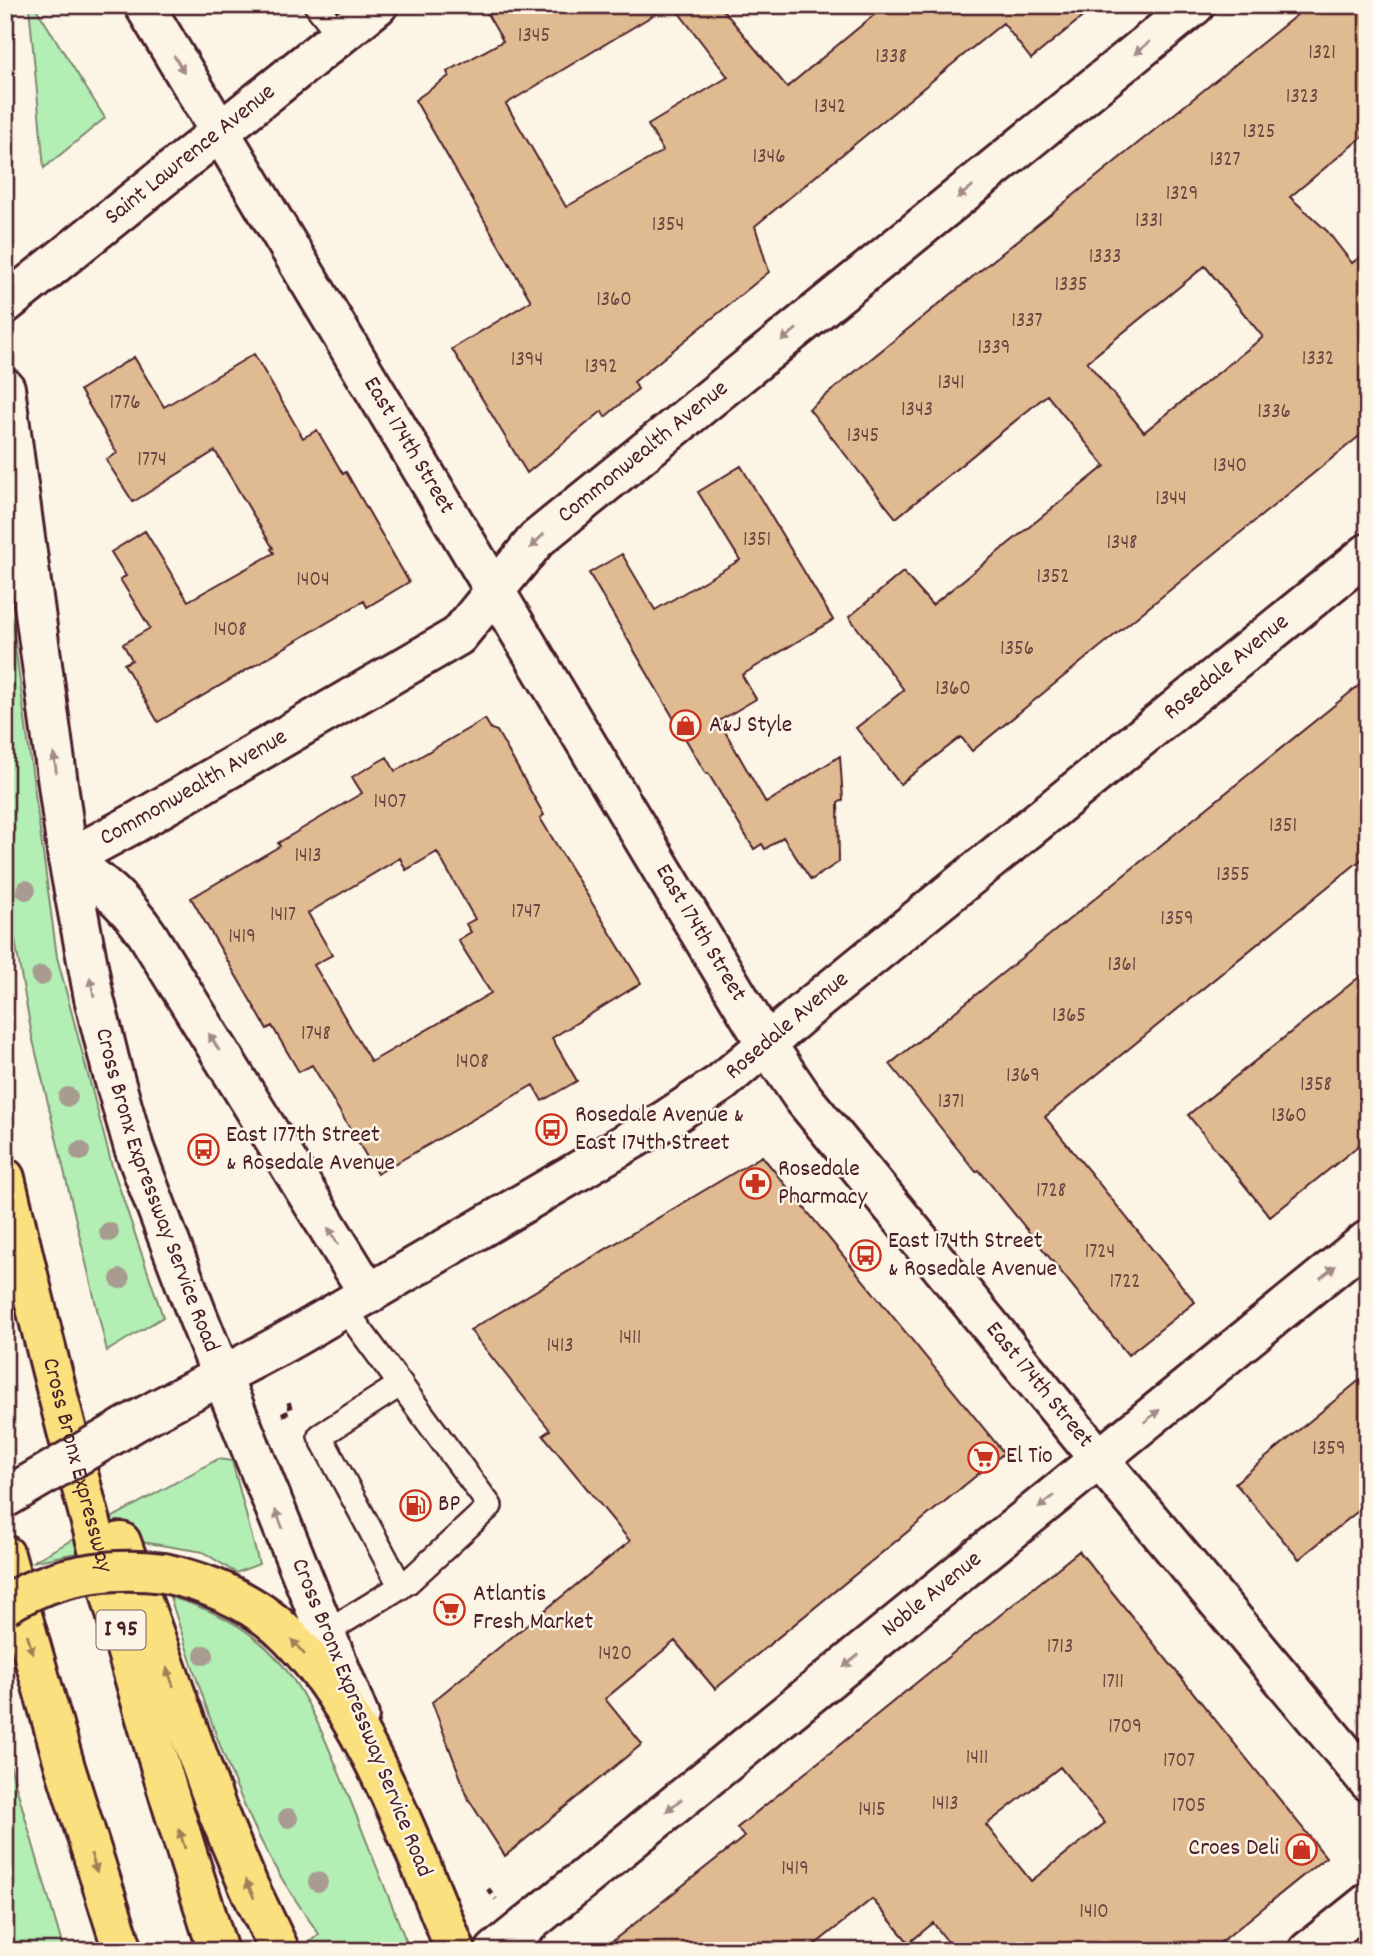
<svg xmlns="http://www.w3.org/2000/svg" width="1373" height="1956" font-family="Dekko,sans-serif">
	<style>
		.green { fill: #b3efb4; stroke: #7e8770; stroke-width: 2 }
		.building { fill: #e0bb91; stroke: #4a1f2b; stroke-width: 2; fill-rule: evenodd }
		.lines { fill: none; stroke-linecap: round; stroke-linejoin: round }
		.lane-casing { stroke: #4a1f2b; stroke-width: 28 }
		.street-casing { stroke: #4a1f2b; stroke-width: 44 }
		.secondary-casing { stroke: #4a1f2b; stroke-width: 44 }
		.primary-casing { stroke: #4a1f2b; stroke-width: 44 }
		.highway-casing { stroke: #4a1f2b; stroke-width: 44 }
		.path { stroke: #4a1f2b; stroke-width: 4.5; stroke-dasharray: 7 5; stroke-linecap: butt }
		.lane { stroke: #fcf5e5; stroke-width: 23 }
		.street { stroke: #fcf5e5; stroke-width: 38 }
		.secondary { stroke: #fcf5e5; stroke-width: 38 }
		.primary { stroke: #fbe080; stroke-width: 38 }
		.highway { stroke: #fbe080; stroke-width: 38 }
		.secondary-bridge-casing { stroke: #4a1f2b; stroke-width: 44; stroke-linecap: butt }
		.primary-bridge-casing { stroke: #4a1f2b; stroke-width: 44; stroke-linecap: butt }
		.secondary-bridge { stroke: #fcf5e5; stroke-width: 38 }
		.primary-bridge { stroke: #fbe080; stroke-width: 38 }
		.tree { fill: #a89c91 }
		.oneway { fill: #a38a88 }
		.oneway2 { fill: #a28056 }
		.labels { text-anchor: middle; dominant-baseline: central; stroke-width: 5; stroke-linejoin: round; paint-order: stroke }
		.number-label { font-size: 21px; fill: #704644 }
		.shield { fill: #fcf5e5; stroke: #7f5f63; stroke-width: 2 }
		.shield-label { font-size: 23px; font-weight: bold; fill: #4a1f2b }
		.street-label { font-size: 24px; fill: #4a1f2b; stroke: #fcf5e5 }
		.poi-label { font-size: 24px; fill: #4a1f2b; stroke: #fcf5e5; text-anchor: start }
	</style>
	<rect width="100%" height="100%" fill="#fcf5e5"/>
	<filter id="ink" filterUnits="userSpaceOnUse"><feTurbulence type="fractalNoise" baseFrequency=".0143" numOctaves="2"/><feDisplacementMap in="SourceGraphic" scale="14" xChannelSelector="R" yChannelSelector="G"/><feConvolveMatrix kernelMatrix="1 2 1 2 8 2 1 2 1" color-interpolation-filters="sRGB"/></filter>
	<g filter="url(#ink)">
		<path class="green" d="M29 5H34L105 118 44 168Z
			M5 571 57 957 112 1166 163 1317 107 1351 32 1036 5 884Z
			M218 1459 232 1461 259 1564 236 1573 203 1552 136 1541 32 1562Z
			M170 1597C286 1630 307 1695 349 1797 369 1848 390 1900 410 1951H299L319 1934C302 1910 286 1887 272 1862 227 1779 199 1686 170 1597Z
			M5 1748 64 1951H5Z"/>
		<path class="building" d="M482 5H670L506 104 566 207 663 151 648 125 728 77 673 5H719L787 87 886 5H1097L1031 59 1003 23 966 53 755 226 769 272 634 382 638 389 605 417 602 411 527 473 452 349 531 301 415 100 449 76 447 72 503 41Z
			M1309 5H1368V132L1290 197 1327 231 1352 263 1368 251V429L972 751 961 737 900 784 856 728 904 690 849 617 903 572 932 605 1105 466 1047 395 896 518 809 409ZM1205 266 1263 337 1144 432 1087 362Z
			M254 354 303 438 317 430 343 474 346 472 409 582 367 607 364 601 158 722 124 664 132 660 123 644 150 628 120 579 126 576 111 552 145 531 188 601 274 553 271 549 273 548 215 451 133 502 106 460 117 453 80 390 134 357 164 407Z
			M741 466 833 620 742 675 756 699 719 721 766 803 840 756 843 800 838 803 839 862 811 880 783 837 765 849 762 844 754 849 708 773 706 774 589 573 622 554 655 610 740 560 698 492Z
			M1368 678V854L1045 1117 1195 1302 1128 1355 979 1170 976 1172 890 1064Z
			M485 719 491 729 497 731 544 815 540 818 641 983 552 1038 577 1081 542 1101 533 1085 377 1174 312 1065 299 1072 272 1026 267 1029 191 898 280 846 278 843 362 793 352 777 387 757 395 771ZM437 852 475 919 466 924 471 932 458 940 491 993 371 1062 314 965 332 955 308 913 400 858 406 870Z
			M1368 970V1138L1270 1217 1188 1115Z
			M762 1156 1004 1453 715 1689 675 1641 605 1699 642 1744 505 1856 469 1800 432 1702 630 1541 543 1435 550 1430 470 1330Z
			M1368 1373V1503L1299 1559 1235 1483Z
			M1079 1551 1326 1857 1210 1951H955L933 1923 909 1943 872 1899 807 1951H600L744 1837 737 1828ZM1060 1767 1105 1823 1031 1881 986 1825Z"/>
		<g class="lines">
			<defs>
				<path id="lane" d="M316 5 340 36
					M401 1587 320 1436 401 1384
					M325 1633 408 1582 490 1506 344 1308"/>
				<g id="street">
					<path id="s1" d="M5 304 378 5"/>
					<path id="s2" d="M369 1294 147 934C124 901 101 882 68 859L133 824 458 636 537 539 1195 5"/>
					<path id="s3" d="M495 1951 1368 1240"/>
					<path d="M1308 1951 1368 1903"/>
				</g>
				<g id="secondary">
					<path id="s4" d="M144 5 767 1045 803 1098 1100 1460 1368 1781"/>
					<path id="s5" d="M5 388 68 859 94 998 112 1071 134 1148 198 1317 359 1716"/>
					<path id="s6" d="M126 1427C184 1393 245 1366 303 1332L664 1121 721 1083 813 1004 1368 553"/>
				</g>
				<path id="primary" d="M164 1573C205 1582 245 1598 278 1626 362 1701 413 1849 456 1951"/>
				<g id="highway">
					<path id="s7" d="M5 1178C45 1349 88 1519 137 1687 162 1776 190 1863 218 1951"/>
					<path d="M121 1542 219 1815 249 1887 280 1951"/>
					<path d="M5 1555 65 1767 123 1951"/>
				</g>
			</defs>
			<use href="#lane" class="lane-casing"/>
			<use href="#street" class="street-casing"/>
			<use href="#secondary" class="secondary-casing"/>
			<use href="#primary" class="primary-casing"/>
			<use href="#highway" class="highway-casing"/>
			<path class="path" d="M282 1415 291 1411 288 1400
				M488 1889 496 1899"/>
			<use href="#lane" class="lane"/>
			<use href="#street" class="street"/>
			<use href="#secondary" class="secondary"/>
			<use href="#primary" class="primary"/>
			<use href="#highway" class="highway"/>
			<defs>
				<path id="secondary-bridge" d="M5 1498 126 1427"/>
				<path id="primary-bridge" d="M5 1605C52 1575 109 1566 164 1573"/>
			</defs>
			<use href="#secondary-bridge" class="secondary-bridge-casing"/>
			<use href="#primary-bridge" class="primary-bridge-casing"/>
			<use href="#secondary-bridge" class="secondary-bridge"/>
			<use href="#primary-bridge" class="primary-bridge"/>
		</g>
		<g class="tree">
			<circle cx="26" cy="890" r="10"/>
			<circle cx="41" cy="976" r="10"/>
			<circle cx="68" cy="1097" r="10"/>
			<circle cx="80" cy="1151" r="10"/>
			<circle cx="109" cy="1232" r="10"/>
			<circle cx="120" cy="1279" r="10"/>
			<circle cx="204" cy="1655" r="10"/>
			<circle cx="288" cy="1818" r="10"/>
			<circle cx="318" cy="1882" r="10"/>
		</g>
		<defs><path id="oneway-solid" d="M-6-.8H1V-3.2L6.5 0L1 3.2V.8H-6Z" transform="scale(1.75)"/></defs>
		<g class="oneway">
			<use href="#oneway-solid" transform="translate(1142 48) rotate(141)"/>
			<use href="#oneway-solid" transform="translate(179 64) rotate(59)"/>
			<use href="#oneway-solid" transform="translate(965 192) rotate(141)"/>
			<use href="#oneway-solid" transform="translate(789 335) rotate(141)"/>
			<use href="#oneway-solid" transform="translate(537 541) rotate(134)"/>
			<use href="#oneway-solid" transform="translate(55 763) rotate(-98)"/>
			<use href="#oneway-solid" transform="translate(92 987) rotate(-102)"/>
			<use href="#oneway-solid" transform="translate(214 1042) rotate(-121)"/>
			<use href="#oneway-solid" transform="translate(333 1236) rotate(-121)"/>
			<use href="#oneway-solid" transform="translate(1328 1272) rotate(-39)"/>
			<use href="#oneway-solid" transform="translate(1152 1416) rotate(-39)"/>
			<use href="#oneway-solid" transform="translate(1046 1502) rotate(141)"/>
			<use href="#oneway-solid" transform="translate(279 1519) rotate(-112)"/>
			<use href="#oneway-solid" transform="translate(851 1661) rotate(141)"/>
			<use href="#oneway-solid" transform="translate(674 1805) rotate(141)"/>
		</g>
		<g class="oneway2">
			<use href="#oneway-solid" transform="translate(30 1644) rotate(74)"/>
			<use href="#oneway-solid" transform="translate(298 1647) rotate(-131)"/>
			<use href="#oneway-solid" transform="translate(170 1677) rotate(-110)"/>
			<use href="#oneway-solid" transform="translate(182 1839) rotate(-107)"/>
			<use href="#oneway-solid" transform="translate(94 1863) rotate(72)"/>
			<use href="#oneway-solid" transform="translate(250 1889) rotate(-114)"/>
		</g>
	</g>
	<defs>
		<symbol id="shop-ring" viewBox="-11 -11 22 22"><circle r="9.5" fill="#fcf5e5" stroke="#c8321e" stroke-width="1.5"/><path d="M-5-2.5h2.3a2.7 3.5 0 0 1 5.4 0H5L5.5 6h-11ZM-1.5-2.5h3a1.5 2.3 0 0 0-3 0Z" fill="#c8321e"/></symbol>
		<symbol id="bus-ring" viewBox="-11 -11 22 22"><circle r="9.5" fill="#fcf5e5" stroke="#c8321e" stroke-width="1.5"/><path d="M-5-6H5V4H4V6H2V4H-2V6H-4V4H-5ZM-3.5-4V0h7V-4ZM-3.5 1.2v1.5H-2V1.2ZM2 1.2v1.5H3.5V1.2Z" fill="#c8321e"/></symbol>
		<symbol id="pharmacy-ring" viewBox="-11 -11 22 22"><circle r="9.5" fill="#fcf5e5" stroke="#c8321e" stroke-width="1.5"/><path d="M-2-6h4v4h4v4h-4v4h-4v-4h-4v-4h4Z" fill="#c8321e"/></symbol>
		<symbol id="supermarket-ring" viewBox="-11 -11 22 22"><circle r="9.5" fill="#fcf5e5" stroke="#c8321e" stroke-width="1.5"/><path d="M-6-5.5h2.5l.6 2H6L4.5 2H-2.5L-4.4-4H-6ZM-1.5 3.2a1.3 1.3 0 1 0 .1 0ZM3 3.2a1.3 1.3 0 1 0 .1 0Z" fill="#c8321e"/></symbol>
		<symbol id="fuel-ring" viewBox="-11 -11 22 22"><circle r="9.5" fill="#fcf5e5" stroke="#c8321e" stroke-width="1.5"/><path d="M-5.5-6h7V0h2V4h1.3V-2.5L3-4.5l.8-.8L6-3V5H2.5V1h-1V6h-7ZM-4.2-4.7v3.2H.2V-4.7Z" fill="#c8321e"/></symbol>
	</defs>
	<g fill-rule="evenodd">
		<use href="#shop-ring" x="668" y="708" width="35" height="35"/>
		<use href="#bus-ring" x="534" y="1112" width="35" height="35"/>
		<use href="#bus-ring" x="186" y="1132" width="35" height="35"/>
		<use href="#pharmacy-ring" x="738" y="1166" width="35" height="35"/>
		<use href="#bus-ring" x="848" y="1238" width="35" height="35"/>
		<use href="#supermarket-ring" x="966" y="1440" width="35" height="35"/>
		<use href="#fuel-ring" x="398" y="1488" width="35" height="35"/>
		<use href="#supermarket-ring" x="432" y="1592" width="35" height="35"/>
		<use href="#shop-ring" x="1284" y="1832" width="35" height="35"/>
	</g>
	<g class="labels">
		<g class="number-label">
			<text x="534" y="37">1345</text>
			<text x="1322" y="54">1321</text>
			<text x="891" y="58">1338</text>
			<text x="1302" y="98">1323</text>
			<text x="830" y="108">1342</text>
			<text x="1259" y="133">1325</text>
			<text x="769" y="158">1346</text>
			<text x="1225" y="161">1327</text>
			<text x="1182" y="195">1329</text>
			<text x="1149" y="222">1331</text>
			<text x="668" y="226">1354</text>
			<text x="1105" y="258">1333</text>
			<text x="1071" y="286">1335</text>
			<text x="614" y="301">1360</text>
			<text x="1027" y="322">1337</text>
			<text x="994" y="349">1339</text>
			<text x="1318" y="360">1332</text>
			<text x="527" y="361">1394</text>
			<text x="601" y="368">1392</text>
			<text x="951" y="384">1341</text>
			<text x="125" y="404">1776</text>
			<text x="917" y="411">1343</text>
			<text x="1274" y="413">1336</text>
			<text x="863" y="437">1345</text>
			<text x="152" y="461">1774</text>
			<text x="1230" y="467">1340</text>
			<text x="1171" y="500">1344</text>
			<text x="757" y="541">1351</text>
			<text x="1122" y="544">1348</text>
			<text x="1053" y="578">1352</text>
			<text x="313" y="581">1404</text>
			<text x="230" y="631">1408</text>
			<text x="1017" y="650">1356</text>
			<text x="953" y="690">1360</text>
			<text x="390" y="803">1407</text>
			<text x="1283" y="827">1351</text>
			<text x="308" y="857">1413</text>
			<text x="1233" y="876">1355</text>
			<text x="526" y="913">1747</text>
			<text x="283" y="916">1417</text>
			<text x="1177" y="920">1359</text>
			<text x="242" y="938">1419</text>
			<text x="1122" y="966">1361</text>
			<text x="1069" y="1017">1365</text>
			<text x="316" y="1035">1748</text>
			<text x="472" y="1063">1408</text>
			<text x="1023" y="1077">1369</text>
			<text x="1316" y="1086">1358</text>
			<text x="951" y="1103">1371</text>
			<text x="1289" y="1117">1360</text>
			<text x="1051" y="1192">1728</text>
			<text x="1100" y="1253">1724</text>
			<text x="1125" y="1283">1722</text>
			<text x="630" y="1339">1411</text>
			<text x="560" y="1347">1413</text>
			<text x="1329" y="1450">1359</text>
			<text x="1060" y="1648">1713</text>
			<text x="615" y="1655">1420</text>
			<text x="1113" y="1683">1711</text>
			<text x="1125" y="1728">1709</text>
			<text x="977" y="1759">1411</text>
			<text x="1179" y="1762">1707</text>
			<text x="945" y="1805">1413</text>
			<text x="1189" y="1807">1705</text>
			<text x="872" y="1811">1415</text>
			<text x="795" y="1870">1419</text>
			<text x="1094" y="1913">1410</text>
		</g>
		<rect class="shield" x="96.5" y="1610.5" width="49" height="39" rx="5"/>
		<g class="shield-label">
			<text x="121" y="1630">I 95</text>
		</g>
		<g class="street-label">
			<text stroke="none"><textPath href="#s1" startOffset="238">Saint Lawrence Avenue</textPath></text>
			<text stroke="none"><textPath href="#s4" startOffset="514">East 174th Street</textPath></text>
			<text stroke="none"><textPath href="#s2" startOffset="1244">Commonwealth Avenue</textPath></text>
			<text stroke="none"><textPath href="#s6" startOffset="1342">Rosedale Avenue</textPath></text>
			<text stroke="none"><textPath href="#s2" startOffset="677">Commonwealth Avenue</textPath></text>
			<text stroke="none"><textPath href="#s4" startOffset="1082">East 174th Street</textPath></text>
			<text stroke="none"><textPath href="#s6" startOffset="775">Rosedale Avenue</textPath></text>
			<text stroke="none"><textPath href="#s5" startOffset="819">Cross Bronx Expressway Service Road</textPath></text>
			<text stroke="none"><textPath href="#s4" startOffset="1648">East 174th Street</textPath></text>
			<text stroke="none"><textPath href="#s7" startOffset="296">Cross Bronx Expressway</textPath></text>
			<text stroke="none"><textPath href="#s3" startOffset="564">Noble Avenue</textPath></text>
			<text transform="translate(361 1718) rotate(68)">Cross Bronx Expressway Service Road</text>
		</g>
		<g class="poi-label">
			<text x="709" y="726">A&amp;J Style</text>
			<text x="575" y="1116">Rosedale Avenue &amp;<tspan x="575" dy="28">East 174th Street</tspan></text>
			<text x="226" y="1136">East 177th Street<tspan x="226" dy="28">&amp; Rosedale Avenue</tspan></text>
			<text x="778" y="1170">Rosedale<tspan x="778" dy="28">Pharmacy</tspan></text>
			<text x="888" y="1242">East 174th Street<tspan x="888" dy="28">&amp; Rosedale Avenue</tspan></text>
			<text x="1006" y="1457">El Tio</text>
			<text x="438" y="1505">BP</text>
			<text x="473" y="1595">Atlantis<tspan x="473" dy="28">Fresh Market</tspan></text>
			<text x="1279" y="1849" text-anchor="end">Croes Deli</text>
		</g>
	</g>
	<rect width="1373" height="1956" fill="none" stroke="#fcf5e5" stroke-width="28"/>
	<rect x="14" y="14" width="1345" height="1928" fill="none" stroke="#4a1f2b" stroke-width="2.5" filter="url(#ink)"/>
</svg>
